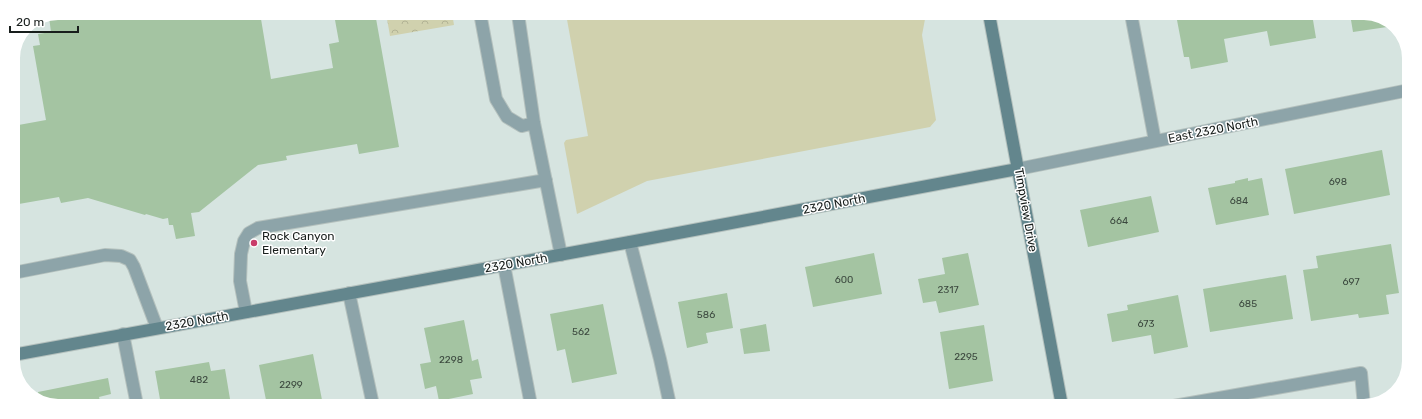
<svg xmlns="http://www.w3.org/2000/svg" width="1422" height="419" font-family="Rubik,sans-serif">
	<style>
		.green { fill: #d0d1ae }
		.park { fill: url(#park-crowns) }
		.building { fill: #a4c4a2 }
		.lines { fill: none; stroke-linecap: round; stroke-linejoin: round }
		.lane-casing { stroke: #b4c0bd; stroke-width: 14 }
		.street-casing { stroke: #b4c0bd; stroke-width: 14 }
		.secondary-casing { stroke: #b4c0bd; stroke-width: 14 }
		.lane { stroke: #8da4a9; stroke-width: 12 }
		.street { stroke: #8da4a9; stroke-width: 12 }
		.secondary { stroke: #63868d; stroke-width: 12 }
		.poi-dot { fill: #c93c6a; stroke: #fff; stroke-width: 1.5 }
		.labels { text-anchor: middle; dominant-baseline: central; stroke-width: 3; stroke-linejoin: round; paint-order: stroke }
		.number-label { font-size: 10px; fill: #3b483e }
		.street-label { font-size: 12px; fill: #181e1c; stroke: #fff }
		.poi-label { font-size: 12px; fill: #181e1c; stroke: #fff; text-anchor: start }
	</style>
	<defs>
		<pattern id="park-crowns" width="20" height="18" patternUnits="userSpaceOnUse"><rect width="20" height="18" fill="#d0d1ae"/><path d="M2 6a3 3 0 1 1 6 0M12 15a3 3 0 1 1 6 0" fill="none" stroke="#b2b395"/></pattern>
	</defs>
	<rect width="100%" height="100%" fill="#d6e4e0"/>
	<path class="green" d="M566 14H926L922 35 936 120 930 127 647 181 577 214 564 143 566 140 588 136Z"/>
	<path class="park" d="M386 13H452L454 25 390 36Z"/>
	<path class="building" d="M58 13H260L271 79 333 68 329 44 339 42 335 20 375 13 399 147 359 154 357 144 286 156 287 160 258 165 199 212 191 213 195 236 176 239 173 225H169L168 218 163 219 146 214 145 215 88 198 61 203 59 197 13 205V126L46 120 33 46 40 45 38 34 51 32 49 17Z
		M1209 14H1312L1316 38 1270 46 1267 31 1224 39 1228 62 1191 69 1189 57H1184L1177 20Z
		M1350 14H1375L1394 26 1353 32Z
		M1382 150 1390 195 1294 214 1285 169Z
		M1248 178V181L1262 178 1269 215 1216 225 1208 188 1235 183V181Z
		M1151 196 1159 232 1088 247 1080 210Z
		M1391 244 1399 293 1386 295 1389 314 1359 318 1358 314 1311 321 1303 270 1318 268 1316 256Z
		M874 253 882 294 813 307 805 267Z
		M968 253 979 305 939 313 936 301 923 303 918 279 945 274 942 258Z
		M1286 275 1293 319 1210 332 1203 289Z
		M727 293 733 328 706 333 708 343 687 348 678 302Z
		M1178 295 1188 347 1154 354 1151 335 1112 342 1107 314 1128 310 1127 305Z
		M603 304 617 374 572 383 565 349 557 351 550 314Z
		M464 320 472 361 478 359 482 378 470 380 473 394 439 401 436 386 425 389 420 364 431 362 424 328Z
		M766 324 770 351 744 354 740 329Z
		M984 325 993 381 949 389 940 332Z
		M313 354 323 405H267L259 365Z
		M209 362 211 371 225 369 231 405H161L155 371Z
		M108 378 111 394 99 397 101 405H47L39 400 38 392Z
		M981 399 982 406H946V405Z
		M620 403 621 405H610V404Z"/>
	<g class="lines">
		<defs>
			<path id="lane" d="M480 13 496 99 507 117 522 126 534 123
				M518 14 534 123 561 255
				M630 242 660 359 670 405
				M504 265 531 405
				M13 273 105 255 121 256 130 260 134 267 157 328
				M246 312 240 281 241 254 244 241 249 233 258 228 546 180"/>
			<path id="street" d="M1131 14 1155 141
				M1018 169 1409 90
				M349 293 373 405
				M123 334 137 405
				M1174 406 1361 373 1364 406"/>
			<path id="secondary" d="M989 14 1062 406
				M13 355 630 242 1018 169"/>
		</defs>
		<use href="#lane" class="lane-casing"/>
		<use href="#street" class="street-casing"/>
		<use href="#secondary" class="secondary-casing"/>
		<use href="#lane" class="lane"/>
		<use href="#street" class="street"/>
		<use href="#secondary" class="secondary"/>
	</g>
	<circle class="poi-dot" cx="254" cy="243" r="4"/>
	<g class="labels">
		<g class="number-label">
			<text x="1338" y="182">698</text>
			<text x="1239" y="201">684</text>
			<text x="1119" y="221">664</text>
			<text x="844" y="280">600</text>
			<text x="1351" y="282">697</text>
			<text x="948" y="290">2317</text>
			<text x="1248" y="304">685</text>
			<text x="706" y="315">586</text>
			<text x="1146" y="324">673</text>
			<text x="581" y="332">562</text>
			<text x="966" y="357">2295</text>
			<text x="451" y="360">2298</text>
			<text x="199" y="380">482</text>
			<text x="291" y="385">2299</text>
		</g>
		<g class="street-label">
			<text transform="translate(1213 130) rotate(-11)">East 2320 North</text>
			<text transform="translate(834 204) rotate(-11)">2320 North</text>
			<text transform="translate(1026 210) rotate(80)">Timpview Drive</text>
			<text transform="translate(516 263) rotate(-10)">2320 North</text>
			<text transform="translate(197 321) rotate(-10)">2320 North</text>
		</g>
		<g class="poi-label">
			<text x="262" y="236">Rock Canyon<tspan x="262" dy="14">Elementary</tspan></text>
		</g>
	</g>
	<path d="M0 0H1422V419H0ZM58 20H1364A38 38 0 0 1 1402 58V361A38 38 0 0 1 1364 399H58A38 38 0 0 1 20 361V58A38 38 0 0 1 58 20Z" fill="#fff" fill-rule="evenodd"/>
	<path d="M10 26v6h68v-6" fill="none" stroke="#181e1c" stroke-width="2"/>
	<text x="16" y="26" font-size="12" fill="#181e1c" stroke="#ffffff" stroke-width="3" paint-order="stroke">20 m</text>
</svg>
